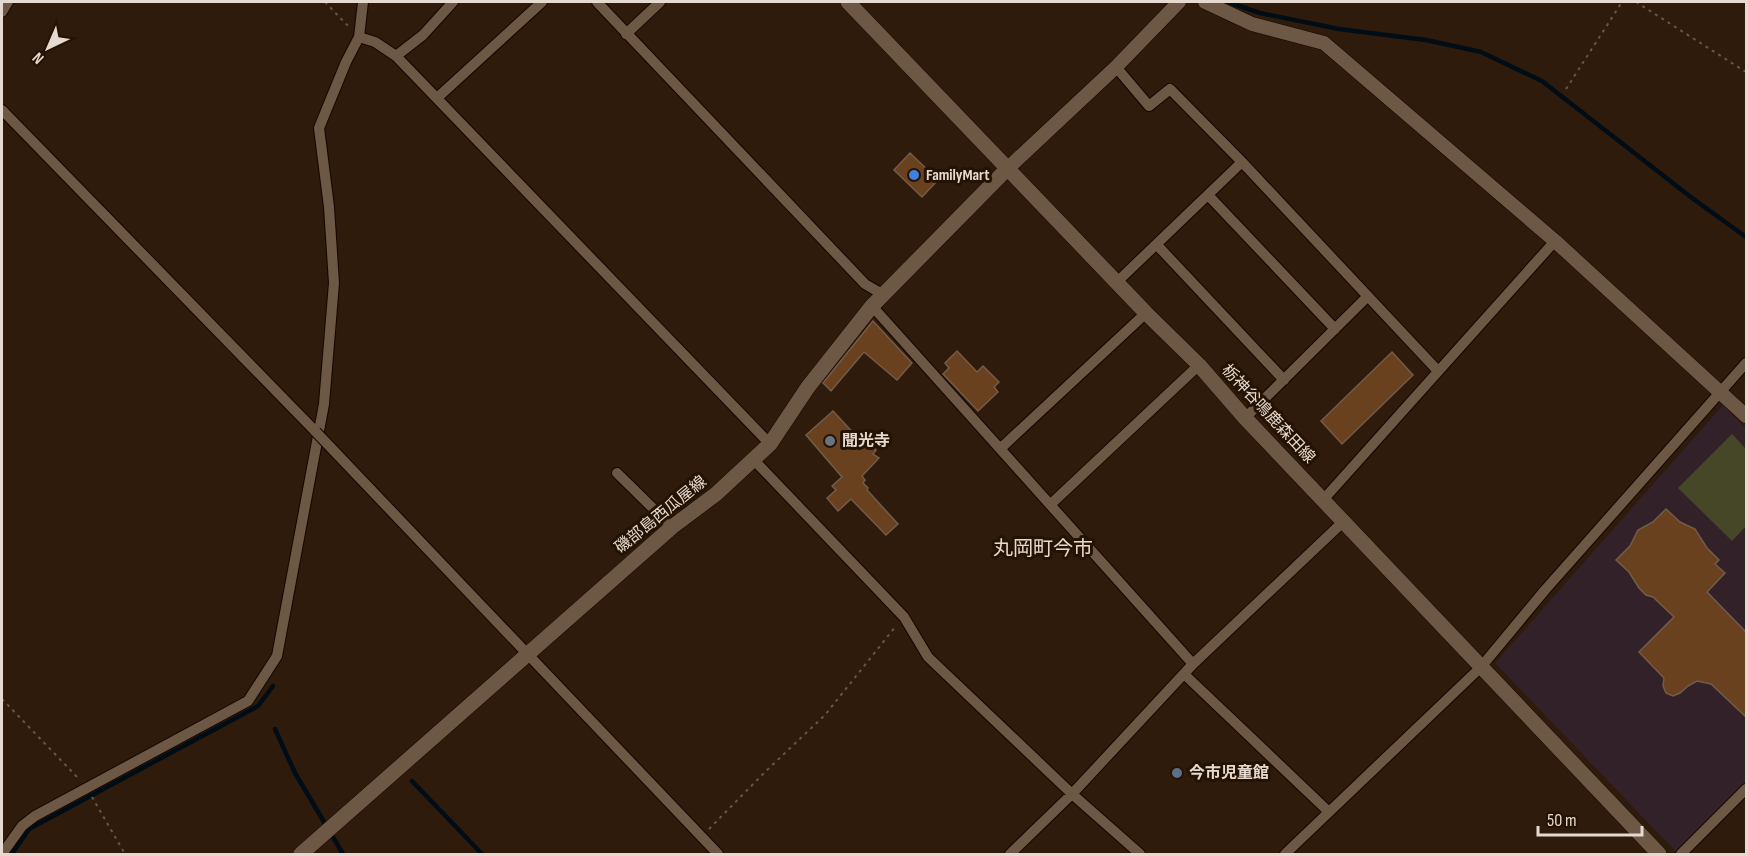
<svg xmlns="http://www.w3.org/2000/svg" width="1748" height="856" font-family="'Sofia Sans Condensed','Noto Sans JP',sans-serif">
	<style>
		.commercial { fill: #322129 }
		.green { fill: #464726 }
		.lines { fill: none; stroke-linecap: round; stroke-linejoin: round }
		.stream { stroke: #000d16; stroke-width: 4.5 }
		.building { fill: #6a411e; stroke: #725c4a; stroke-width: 1.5 }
		.minor-casing { stroke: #150500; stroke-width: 12 }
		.tertiary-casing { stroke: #150500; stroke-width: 15 }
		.secondary-casing { stroke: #150500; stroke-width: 16 }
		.path { stroke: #685749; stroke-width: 2; stroke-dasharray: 3 4.5; stroke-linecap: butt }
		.minor { stroke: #6d5745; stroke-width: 10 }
		.tertiary { stroke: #6d5745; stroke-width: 14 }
		.secondary { stroke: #6d5745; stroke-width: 15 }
		.minor-bridge-casing { stroke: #150500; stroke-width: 12; stroke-linecap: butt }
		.minor-bridge { stroke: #6d5745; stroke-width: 10 }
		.shop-dot { fill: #3f7fe0; stroke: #241203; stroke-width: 2 }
		.worship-dot { fill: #6b7280; stroke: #241203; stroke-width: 2 }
		.service-dot { fill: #5c6f8a; stroke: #241203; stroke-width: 2 }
		.labels { text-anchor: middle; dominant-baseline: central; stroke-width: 6; stroke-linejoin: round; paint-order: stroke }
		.poi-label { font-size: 16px; font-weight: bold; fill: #e6d9cf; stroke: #241203; text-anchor: start }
		.street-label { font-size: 16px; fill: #e6d9cf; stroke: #241203 }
		.quarter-label { font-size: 20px; fill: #e6d9cf; stroke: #241203 }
	</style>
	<rect width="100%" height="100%" fill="#2e1b0b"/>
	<path class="commercial" d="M1723 405 1746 429V781L1676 852 1495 663Z"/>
	<path class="green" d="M1732 434 1746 449V526L1732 541 1678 488Z"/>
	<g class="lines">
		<path class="stream" d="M1228 2 1260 13 1339 29 1426 40 1481 52 1542 81 1692 198 1746 237
			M275 729 295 773 343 854
			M412 781 482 854
			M12 854 29 829 258 706 273 686"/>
	</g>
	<path class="building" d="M910 153 938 180 922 197 894 170Z
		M873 321 912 363 897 380 864 352 831 391 823 383Z
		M957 351 977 372 983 366 999 382 994 387 998 392 978 411 943 374 949 368 945 363Z
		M1392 352 1413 375 1342 444 1321 421Z
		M833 411 857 437 861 433 876 450 873 454 879 458 862 476 865 480 863 483 868 488 867 490 898 524 886 535 851 499 838 511 827 498 836 490 832 486 842 477 806 435Z
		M1666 509 1680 522 1695 529 1707 548 1719 560 1715 564 1725 573 1707 592 1746 632V717L1711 684 1697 681 1688 686 1680 693 1673 696 1666 693 1663 686 1664 678 1639 652 1674 617 1653 597 1646 595 1639 588 1629 572 1616 560 1630 546 1638 530 1653 522Z"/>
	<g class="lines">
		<defs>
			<path id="minor" d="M597 2 865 284 882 294
				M2 12 8 2
				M626 34 660 2
				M359 37 375 42 396 56 770 444
				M396 56 423 35 453 2
				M1116 67 1149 106 1170 89 1242 162
				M437 98 542 2
				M2 110 316 432
				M1208 195 1335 329
				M1157 245 1284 380
				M1117 282 1242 162 1438 371
				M872 306 1193 664
				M1245 418 1368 296
				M1001 448 1146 313
				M336 453 718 854
				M754 460 904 617 928 657 1072 794 1140 854
				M617 473 672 527
				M1323 500 1555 241
				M1051 504 1199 365
				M1184 674 1329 812
				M2 854 22 826 35 816 248 701 277 656 324 404 334 283 329 207 319 128 346 62 359 37 363 2
				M1010 854 1072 794 1193 664 1344 521
				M1285 854 1481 667 1545 590 1746 363
				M1681 854 1746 789"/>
			<path id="tertiary" d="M1205 2 1252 24 1324 43 1555 241 1746 416
				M1007 169 1116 67 1179 2"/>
			<path id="secondary" d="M848 2 1146 313 1199 365 1245 418 1659 854
				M301 854 672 527 716 494 770 444 808 387 872 306 1007 169"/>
		</defs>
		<use href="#minor" class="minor-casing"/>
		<use href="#tertiary" class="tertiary-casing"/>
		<use href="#secondary" class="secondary-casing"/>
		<path class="path" d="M325 2 349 27
			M1636 2 1746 72
			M1566 89 1622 2
			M2 699 78 778
			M92 797 125 854
			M709 829 766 771 825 715 896 626"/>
		<use href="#minor" class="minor"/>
		<use href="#tertiary" class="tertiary"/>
		<use href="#secondary" class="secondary"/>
		<defs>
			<path id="minor-bridge" d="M316 432 336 453"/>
		</defs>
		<use href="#minor-bridge" class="minor-bridge-casing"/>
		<use href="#minor-bridge" class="minor-bridge"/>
	</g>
	<circle class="shop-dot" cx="914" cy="175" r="6"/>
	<circle class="worship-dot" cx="830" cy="441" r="6"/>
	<circle class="service-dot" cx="1177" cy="773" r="6"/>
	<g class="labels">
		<g class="poi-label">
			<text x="926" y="175">FamilyMart</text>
			<text x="842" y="441">聞光寺</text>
			<text x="1189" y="773">今市児童館</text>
		</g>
		<g class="street-label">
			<text transform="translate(1268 414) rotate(47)">栃神谷鳴鹿森田線</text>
			<text transform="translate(661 515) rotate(-39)">磯部島西瓜屋線</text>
		</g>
		<g class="quarter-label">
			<text x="1043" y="549">丸岡町今市</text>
		</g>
	</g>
	<rect width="1748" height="856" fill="none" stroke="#e6d9cf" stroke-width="6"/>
	<g transform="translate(48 48) rotate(224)" stroke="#241203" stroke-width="4.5" paint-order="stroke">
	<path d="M0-4.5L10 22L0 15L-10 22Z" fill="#e6d9cf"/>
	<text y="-9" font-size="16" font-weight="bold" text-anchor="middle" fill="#e6d9cf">N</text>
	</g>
	<path d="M1538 826v9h104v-9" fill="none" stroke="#e6d9cf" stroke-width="3"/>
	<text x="1547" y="826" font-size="18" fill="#e6d9cf" stroke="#241203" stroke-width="4.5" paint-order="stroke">50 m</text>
</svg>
